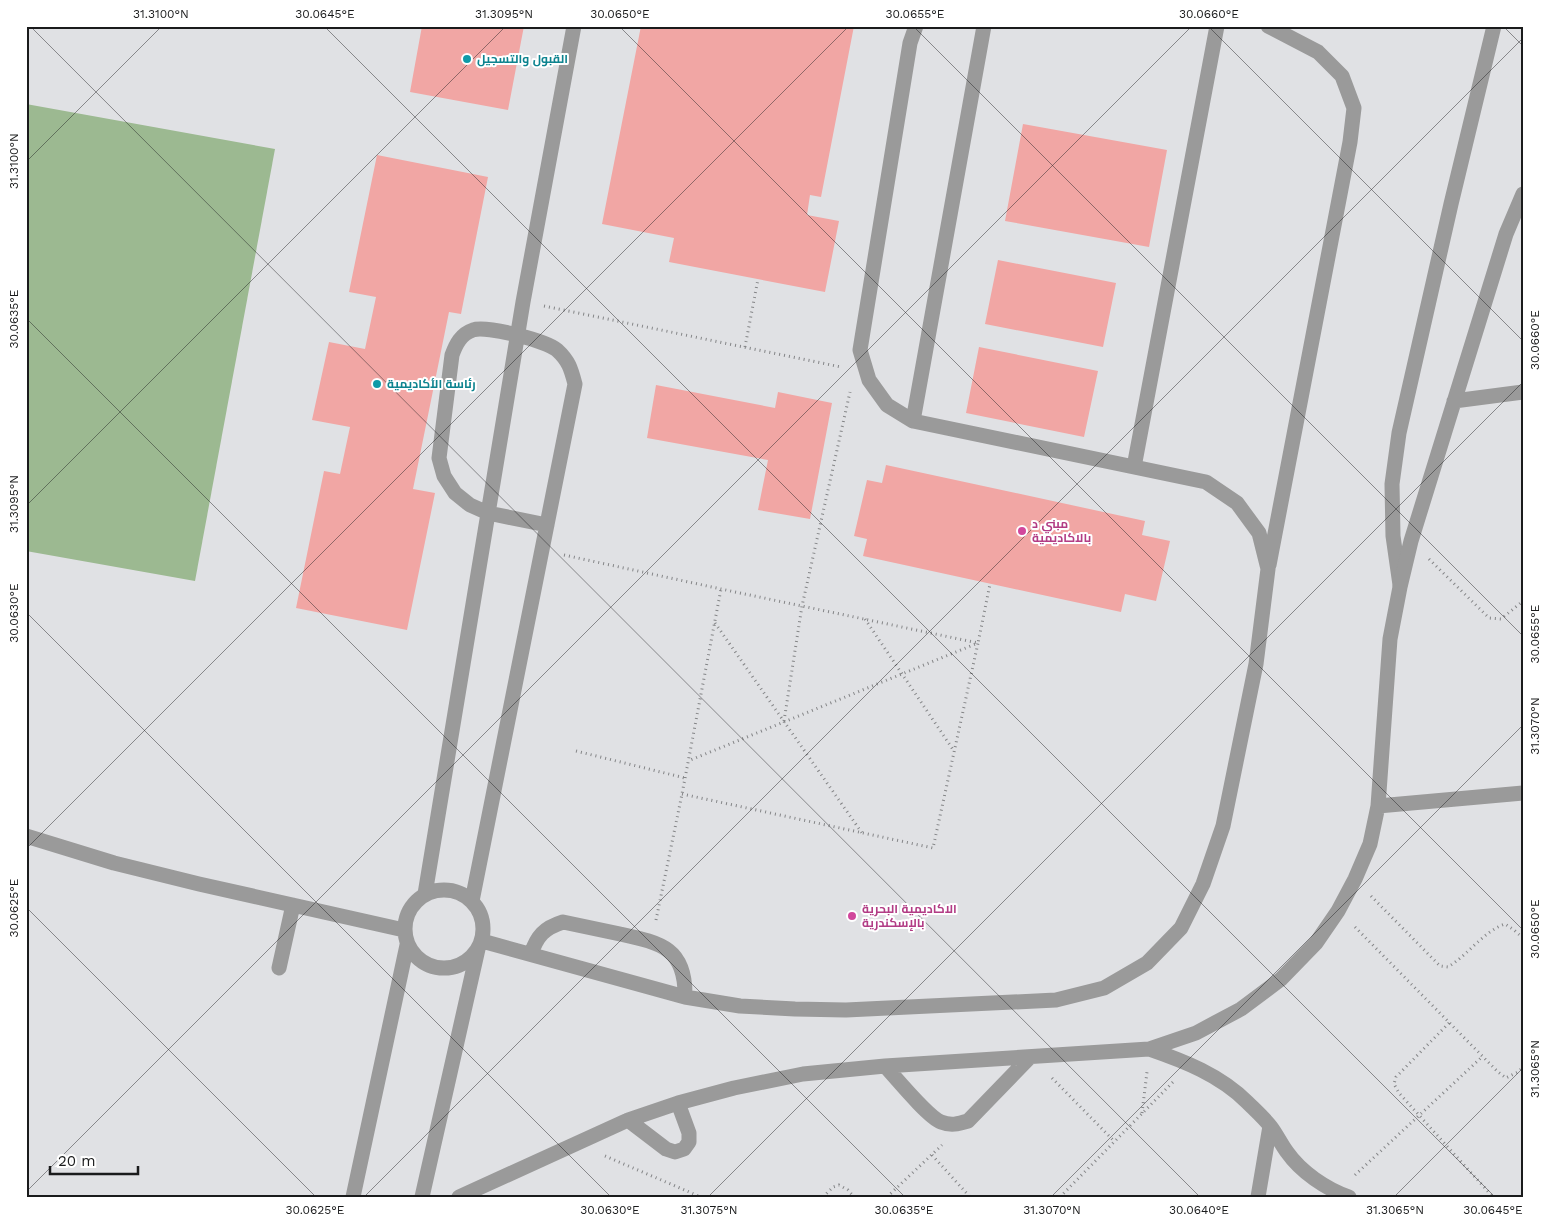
<svg xmlns="http://www.w3.org/2000/svg" width="1549" height="1223" font-family="'Work Sans',Cairo,sans-serif">
	<style>
		.green { fill: #9cb991 }
		.building { fill: #f1a6a4 }
		.lines { fill: none; stroke-linecap: round; stroke-linejoin: round }
		.path { stroke: #848587; stroke-width: 3; stroke-dasharray: 1 4; stroke-linecap: butt }
		.lane { stroke: #9a9a9a; stroke-width: 15 }
		.street { stroke: #9a9a9a; stroke-width: 15 }
		.ticks { fill: none; stroke: #1a1b1c; stroke-width: 1; stroke-opacity: 0.45 }
		.culture-dot { fill: #0f9aa8; stroke: #fff; stroke-width: 2 }
		.hotel-dot { fill: #d1479c; stroke: #fff; stroke-width: 2 }
		.labels { text-anchor: middle; dominant-baseline: central; stroke-width: 4; stroke-linejoin: round; paint-order: stroke }
		.culture-label { font-size: 12px; font-weight: bold; fill: #0d838f; stroke: #fff; text-anchor: start }
		.hotel-label { font-size: 12px; font-weight: bold; fill: #b23c85; stroke: #fff; text-anchor: start }
		.neatline { fill: none; stroke: #1a1b1c; stroke-width: 2 }
		.ticks-label { font-size: 12px; text-anchor: middle; fill: #1a1b1c }
	</style>
	<rect width="100%" height="100%" fill="#e0e1e4"/>
	<path class="green" d="M26 104 275 149 195 581 26 551Z"/>
	<path class="building" d="M422 26H524L508 110 410 92Z
		M641 26H854L821 197 810 195 807 215 839 221 825 292 669 262 674 238 602 224Z
		M1023 124 1167 150 1149 247 1005 221Z
		M377 155 488 177 461 314 449 312 413 489 435 493 407 630 296 608 324 471 340 474 350 427 312 420 329 342 365 349 376 297 349 292Z
		M998 260 1116 283 1103 347 985 324Z
		M979 347 1098 371 1084 437 966 413Z
		M656 385 775 408 778 392 832 403 810 519 758 510 768 460 647 438Z
		M886 465 1145 521 1142 535 1170 541 1156 601 1125 594 1121 612 863 556 867 539 854 536 867 480 882 483Z"/>
	<g class="lines">
		<path class="path" d="M544 306 841 367
			M745 347 758 279
			M564 555 721 589 978 643 990 584
			M1429 559 1489 618 1501 619 1523 601
			M865 619 954 751
			M715 623 862 833
			M784 721 802 606 850 392
			M576 751 685 778
			M682 794 933 848 978 643 688 761
			M1371 896 1440 966 1448 967C1468 955 1484 931 1505 924L1514 930 1523 938
			M656 920 682 794 721 589
			M1355 927 1498 1072 1506 1078 1518 1072 1523 1067
			M1449 1023 1396 1077 1394 1084 1399 1093 1493 1197
			M1052 1078 1115 1142
			M1142 1113 1147 1072
			M932 1155 970 1197
			M605 1156 701 1197
			M1355 1175 1483 1056
			M823 1197 833 1187 839 1185 848 1190 854 1197
			M887 1197 942 1145
			M1060 1197 1174 1081"/>
		<path class="lane" d="M1268 26 1318 52 1342 76 1354 108 1350 142 1269 565
			M913 421 984 26
			M1134 467 1217 26
			M1400 585 1393 536 1392 484 1399 433 1451 204 1494 26
			M26 836 114 863 199 884 404 930
			M405 929a39 39 0 1 1 78 0a39 39 0 1 1-78 0Z
			M425 894 523 302 574 26
			M472 901 575 384C571 369 569 361 557 350 547 341 486 325 473 330 461 334 456 344 452 355L439 458 444 476 455 493 470 505 488 513 547 525
			M482 941 685 997 740 1006 795 1009 846 1010 1056 1000 1104 988 1147 963 1181 928 1203 884 1223 826 1256 664 1268 569 1259 533 1237 503 1206 482 913 421 887 405 869 380 860 350 910 43 916 26
			M531 954C537 936 544 928 563 922 582 926 601 930 620 934 661 943 686 948 685 997
			M279 968 293 905
			M353 1197 407 945
			M422 1197 478 949"/>
		<path class="street" d="M1454 401 1523 392
			M1378 806 1523 793
			M1149 1049C1184 1061 1220 1075 1247 1102 1255 1110 1264 1118 1271 1127 1277 1135 1281 1144 1287 1152 1301 1172 1326 1189 1349 1197
			M885 1066C896 1078 928 1117 941 1122 951 1126 958 1124 968 1121L1030 1057
			M628 1120 666 1149 675 1152 684 1149 689 1142V1133L678 1103
			M459 1197 628 1120 678 1103 734 1088 803 1074 885 1066 1149 1049 1196 1033 1241 1009 1281 979 1316 943 1338 911 1355 879 1370 844 1378 806 1390 639 1400 587 1411 541 1506 234 1523 194
			M1258 1197 1270 1126"/>
	</g>
	<path class="ticks" d="M30 26 1200 1197M324 26 1495 1197M619 26 1523 930M913 26 1523 636M1208 26 1523 341M1503 26 1523 46M26 162 162 26M26 318 905 1197M26 506 506 26M26 612 611 1197M26 849 849 26M26 907 316 1197M26 1192 1192 26M364 1197 1523 38M708 1197 1523 382M1051 1197 1523 725M1394 1197 1523 1068"/>
	<g class="culture-dot">
		<circle cx="467" cy="59" r="5"/>
		<circle cx="377" cy="384" r="5"/>
	</g>
	<g class="hotel-dot">
		<circle cx="1022" cy="531" r="5"/>
		<circle cx="852" cy="916" r="5"/>
	</g>
	<g class="labels">
		<g class="culture-label">
			<text x="477" y="59">القبول والتسجيل</text>
			<text x="387" y="384">رئاسة الأكاديمية</text>
		</g>
		<g class="hotel-label">
			<text x="1032" y="524">مبني د<tspan x="1032" dy="14">بالاكاديمية</tspan></text>
			<text x="862" y="909">الاكاديمية البحرية<tspan x="862" dy="14">بالإسكندرية</tspan></text>
		</g>
	</g>
	<rect width="1549" height="1223" fill="none" stroke="#ffffff" stroke-width="55"/>
	<path d="M50 1166v8h88v-8" fill="none" stroke="#1a1b1c" stroke-width="2.5"/>
	<text x="58" y="1166" font-size="15" fill="#1a1b1c" stroke="#ffffff" stroke-width="4" paint-order="stroke">20 m</text>
	<rect x="28" y="28" width="1494" height="1168" class="neatline"/>
	<g class="ticks-label">
		<text x="161" y="18">31.3100°N</text>
		<text x="325" y="18">30.0645°E</text>
		<text x="504" y="18">31.3095°N</text>
		<text x="620" y="18">30.0650°E</text>
		<text x="915" y="18">30.0655°E</text>
		<text x="1209" y="18">30.0660°E</text>
		<text transform="translate(14 161) rotate(-90)" y="4">31.3100°N</text>
		<text transform="translate(14 319) rotate(-90)" y="4">30.0635°E</text>
		<text transform="translate(1535 340) rotate(-90)" y="4">30.0660°E</text>
		<text transform="translate(14 504) rotate(-90)" y="4">31.3095°N</text>
		<text transform="translate(14 613) rotate(-90)" y="4">30.0630°E</text>
		<text transform="translate(1535 634) rotate(-90)" y="4">30.0655°E</text>
		<text transform="translate(1535 726) rotate(-90)" y="4">31.3070°N</text>
		<text transform="translate(14 908) rotate(-90)" y="4">30.0625°E</text>
		<text transform="translate(1535 929) rotate(-90)" y="4">30.0650°E</text>
		<text transform="translate(1535 1069) rotate(-90)" y="4">31.3065°N</text>
		<text x="315" y="1214">30.0625°E</text>
		<text x="610" y="1214">30.0630°E</text>
		<text x="709" y="1214">31.3075°N</text>
		<text x="904" y="1214">30.0635°E</text>
		<text x="1052" y="1214">31.3070°N</text>
		<text x="1199" y="1214">30.0640°E</text>
		<text x="1395" y="1214">31.3065°N</text>
		<text x="1493" y="1214">30.0645°E</text>
	</g>
</svg>
